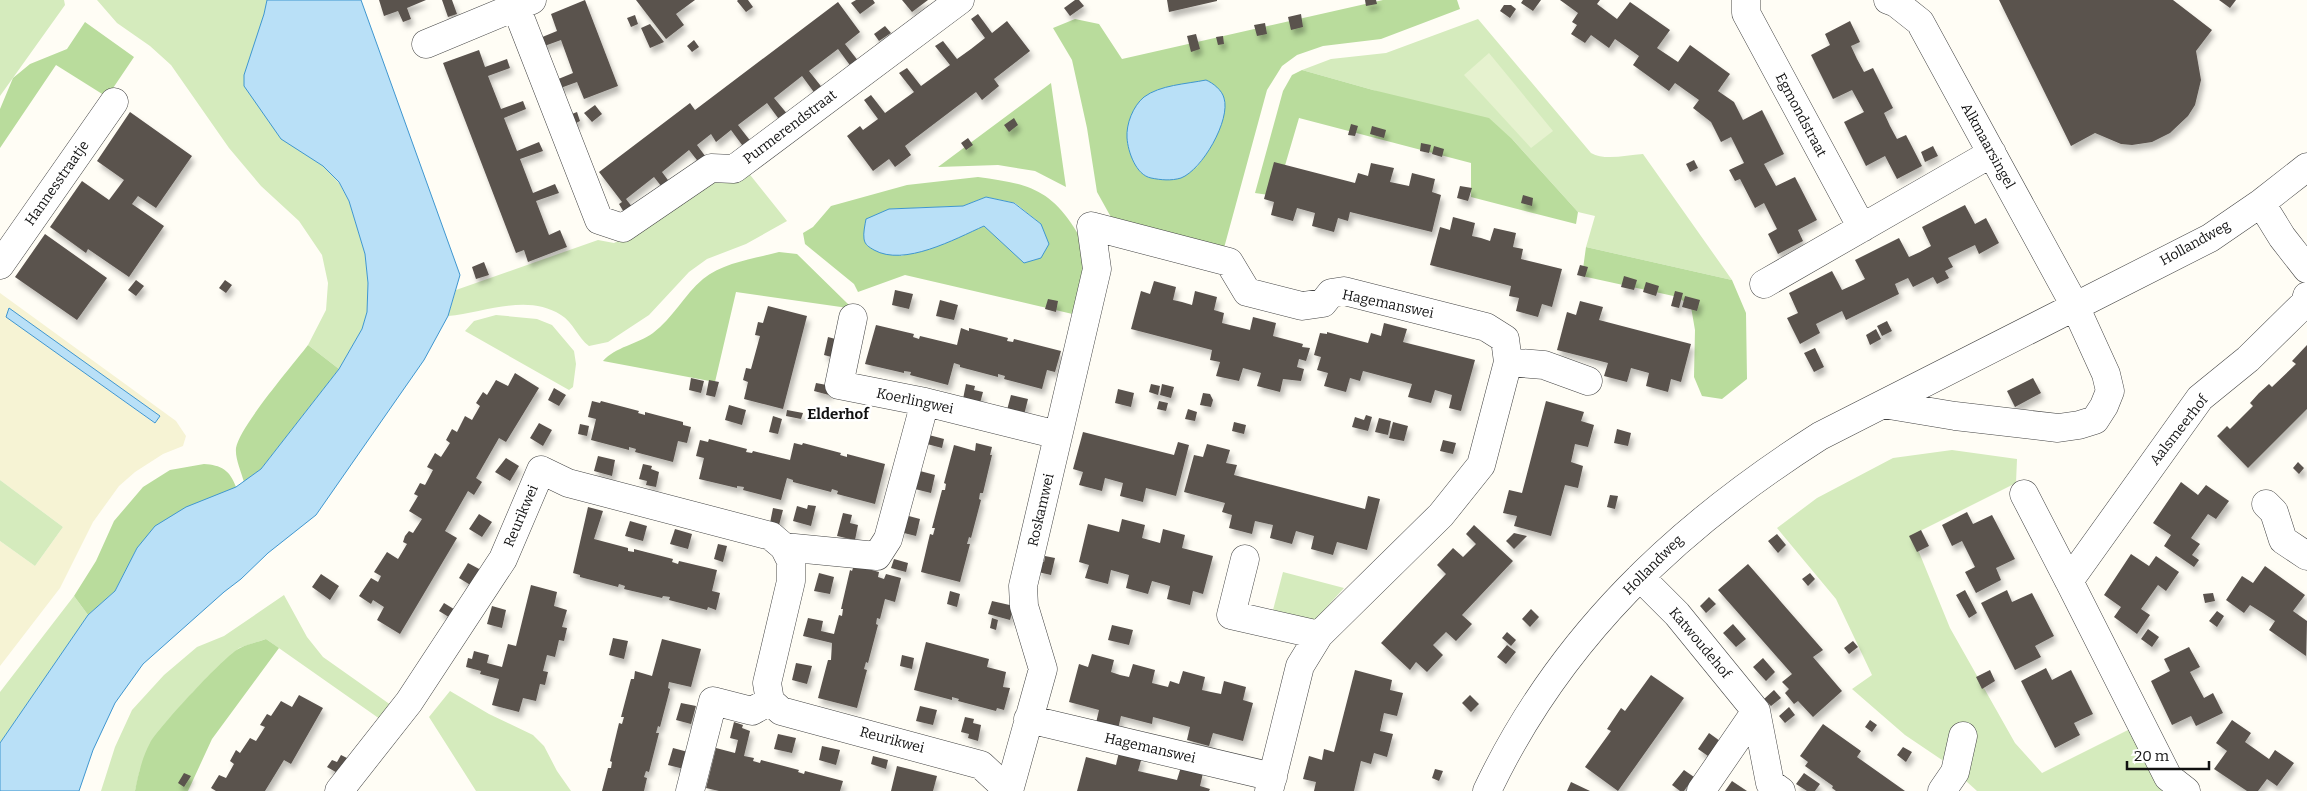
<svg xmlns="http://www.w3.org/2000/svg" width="2307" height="791" font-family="Bitter,serif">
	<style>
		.farmland { fill: #f6f3d4; fill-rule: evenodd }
		.green { fill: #d5ebbd }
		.forest { fill: #b9dc9c; fill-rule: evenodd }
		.pitch { fill: #e6f2cf }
		.water { fill: #b9e0f7; stroke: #3f96cf }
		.building { fill: #5a524d; filter: url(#shadow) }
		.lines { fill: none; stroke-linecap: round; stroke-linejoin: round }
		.minor-casing { stroke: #444; stroke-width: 29 }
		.minor { stroke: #fff; stroke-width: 28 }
		.labels { text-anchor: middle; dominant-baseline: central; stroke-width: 5; stroke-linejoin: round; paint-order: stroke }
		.street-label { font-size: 14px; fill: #111; stroke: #fff }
		.neighbourhood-label { font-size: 15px; font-weight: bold; fill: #111; stroke: #fff }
	</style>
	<defs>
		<filter id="shadow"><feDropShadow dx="3" dy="5.5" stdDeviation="2.5" flood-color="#0004"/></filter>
	</defs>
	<rect width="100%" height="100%" fill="#fffdf5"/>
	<path class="farmland" d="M0 293 176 421 186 436 183 446 163 454 135 472 119 486 93 522 60 588 0 666V541L35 566 63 527 0 480ZM9 309 160 416 154 423 7 317Z"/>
	<path class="green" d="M0 0H64L65 5 0 96Z
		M97 0H267L264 14 303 152 323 166 339 183 349 201 365 254 368 283 367 312 362 329 339 369 308 345 326 310 328 283 322 255 299 221 261 186 229 148 171 65 150 46 117 23Z
		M1478 19 1591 153C1605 161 1626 155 1643 154L1732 280 1586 247 1595 216 1578 212 1513 140 1373 90 1302 70 1331 59 1386 53Z
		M747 171 787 221 746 244 707 259 689 272 649 315 608 342 589 346C578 338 573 322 561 315 527 293 484 313 448 316L456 290 598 240 614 243 634 233 707 180Z
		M496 315 537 319 552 325 574 351 576 364 573 387 569 390 465 331 474 321Z
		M1952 450 2017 459 2016 483 1912 535 1950 628 2015 743 2042 773 2136 726 2177 791H1977L1945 762 1905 735 1852 689 1872 675 1836 599 1777 528 1817 498 1893 458Z
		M0 480 63 527 35 566 0 541Z
		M1283 572 1344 588 1315 620 1273 610Z
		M284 595 307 637 323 657 398 710 387 724 266 639 239 648 194 691 165 724 140 769 135 791H101L115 747 132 710 164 675 197 647 224 636Z
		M74 596 88 615 0 743V692Z
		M450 691 489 714 533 735 544 746 557 771 571 791H476L429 717Z"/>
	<path class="forest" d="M1383 0H1457L1460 9 1381 39 1323 46 1297 55 1282 66 1267 90 1224 248 1112 219 1097 192 1087 128 1072 60 1053 28 1075 19 1099 24 1122 59ZM1225 98C1223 126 1213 147 1196 168Z
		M85 22 134 57 107 97 56 65 0 148V109L13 78 30 64 67 49Z
		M1302 70 1373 90 1489 118 1513 140 1578 212 1576 224 1471 197V163L1299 118 1276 196 1255 193 1283 91 1292 75Z
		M1051 83 1066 187 1035 171 998 165 938 167Z
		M978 177C1020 183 1046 186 1071 223 1079 234 1085 247 1086 262 1088 279 1082 299 1081 316L905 275 858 292 854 284 805 244 803 233 813 227 831 206 907 185ZM986 197 1015 203 1041 224 1002 242 984 226 955 239 901 256 889 209 963 206Z
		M1586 247 1732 280 1746 313 1747 379 1722 399 1702 396 1694 377 1695 330 1691 307 1678 297 1582 276Z
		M779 252 797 254 849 305 848 308 736 292 715 382 603 361C615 347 638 344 653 333 673 318 684 295 703 279 724 262 754 259 779 252Z
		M308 345 339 369 261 469 244 482C241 471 235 459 236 448 240 426 292 366 308 345Z
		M204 464C221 465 230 470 236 487L137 548 115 591 88 615 74 596 96 561 114 521 143 487 170 470Z
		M266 639 279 648 212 739 188 791H135C138 775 142 758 150 743 159 727 225 655 240 648 248 644 258 642 266 639Z"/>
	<path class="pitch" d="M1489 53 1553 131 1531 148 1464 75Z"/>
	<path class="water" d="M267 0H361L460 275 448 316 424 360 316 515 268 553 241 579 224 592 143 664 115 703 93 750 79 791H0V743L88 615 115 591 137 548 155 526 186 507 236 487 261 469 339 369 362 329 367 312 368 283 365 254 349 201 339 182 323 166 281 139 244 86V75L264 14Z
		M1206 80C1213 83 1222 90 1224 98 1231 120 1202 170 1181 178 1171 181 1161 180 1151 178 1136 175 1128 152 1127 138 1126 124 1133 106 1144 97 1160 85 1186 84 1206 80Z
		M986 197 1014 203 1041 224 1049 244 1041 258 1024 263 984 226C955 239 904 267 874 250 869 247 865 245 864 239 863 233 865 225 866 219L889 209 963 206Z
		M9 308 160 416 155 423 6 317Z"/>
	<path class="building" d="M379 0H426L407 8 411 19 403 22 398 11 384 16Z
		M442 0H452L457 14 448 17Z
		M585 0 618 86 584 99 577 82 555 90 551 82 573 73 561 40 539 48 535 40 557 31 551 14Z
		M636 0H695L676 14 684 25 666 39Z
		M738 0H748L753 7 746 12 737 1Z
		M856 0H873L875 3 860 14 851 3Z
		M902 0H928L912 12Z
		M1075 0H1079L1084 6 1070 16 1064 8Z
		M1167 0H1217V1L1169 12Z
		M1365 0H1376L1377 4 1366 6Z
		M1523 0H1541L1533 11 1521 3Z
		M1560 0H1600L1597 4 1617 19 1630 2 1670 30 1657 48 1678 62 1690 45 1730 74 1718 91 1734 102 1743 120 1762 110 1784 154 1764 164 1776 186 1795 177 1817 220 1798 230 1803 241 1778 254 1768 234 1777 229 1764 203 1755 208 1740 179 1735 181 1729 170 1744 163 1731 137 1721 142 1711 122 1693 108 1699 100 1675 83 1669 91 1633 65 1639 56 1615 39 1609 48 1591 35 1585 43 1571 34 1577 25 1572 22 1578 13Z
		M1999 0H2173L2212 30 2196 51 2201 80 2195 105 2188 116 2170 133 2152 142 2132 145 2121 144 2095 133 2071 146Z
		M2219 0H2236L2230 8Z
		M838 2 860 32 845 44 859 62 852 68 838 49 809 71 824 90 816 95 802 76 774 98 789 116 781 122 767 103 738 125 752 143 745 149 731 130 716 142 711 134 697 145 711 164 704 169 689 150 662 172 676 191 669 196 654 177 626 199 633 208 625 214 619 204 622 202 599 172 690 103 695 110Z
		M1504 5H1511L1516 9 1510 18 1500 11Z
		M978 14 992 33 1007 21 1030 51 994 79 999 86 982 100 976 92 905 146 911 155 895 167 889 159 873 171 847 136 860 126 863 130 878 119 864 100 871 95 885 113 914 92 899 73 907 68 921 86 950 65 935 46 943 41 957 59 971 49 985 38 971 19Z
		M1301 14 1303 27 1291 30 1288 17Z
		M635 15 638 24 631 27 627 18Z
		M1850 21 1860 42 1851 46 1857 59 1864 72 1873 68 1893 108 1884 113 1890 126 1897 139 1906 135 1922 166 1897 179 1885 156 1866 166 1844 122 1864 112 1852 90 1833 99 1811 55 1830 45 1825 34Z
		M1265 23 1267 34 1257 36 1254 25Z
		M650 24 664 42 650 48 641 28Z
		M885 26 891 33 879 41 874 34Z
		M1196 34 1200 49 1191 52 1187 36Z
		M1223 36 1224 44 1218 45 1216 37Z
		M694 40 699 47 692 52 687 46Z
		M479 50 485 67 507 59 510 68 488 76 501 109 523 101 526 109 504 118 517 151 539 142 543 151 520 159 533 193 555 184 559 193 536 201 549 235 560 230 567 247 528 262 524 250 516 253 443 63Z
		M595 105 602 114 592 122 584 113Z
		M130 112 192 156 156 208 138 196 132 204 164 226 129 277 88 249 86 253 50 227 82 181 109 200 124 180 97 161Z
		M577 112 580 121 568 127 564 117Z
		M1014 118 1018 125 1009 132 1004 125Z
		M1351 124 1358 126 1355 136 1348 135Z
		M1372 126 1386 130 1384 138 1370 134Z
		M968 138 973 145 966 150 961 143Z
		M1421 143 1431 145 1429 153 1420 151Z
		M1434 146 1444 149 1442 157 1432 154Z
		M1933 146 1938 156 1925 162 1921 152Z
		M1694 160 1698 168 1690 172 1686 164Z
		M1274 162 1355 183 1358 173 1368 176 1371 163 1394 168 1390 182 1409 186 1412 173 1435 179 1432 192 1441 195 1432 232 1350 212 1348 221 1338 218 1334 232 1312 226 1315 213 1297 208 1293 221 1271 215 1274 202 1264 199Z
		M1460 186 1472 188 1468 201 1457 198Z
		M1523 195 1533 198 1532 206 1521 203Z
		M1965 205 1975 224 1986 218 1999 243 1979 254 1975 245 1948 258 1953 267 1945 271 1949 278 1937 284 1933 277 1913 287 1908 278 1895 284 1899 294 1846 320 1842 311 1816 324 1820 333 1800 344 1787 318 1798 313 1789 293 1832 271 1842 290 1853 285 1865 279 1855 260 1899 238 1909 257 1920 252 1931 246 1922 227Z
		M1453 217 1475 223 1472 236 1481 238 1490 241 1494 228 1516 233 1513 247 1523 249 1521 259 1562 269 1552 307 1542 304 1538 317 1516 311 1519 298 1509 296 1511 286 1430 265 1440 227 1450 230Z
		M45 234 107 278 77 320 15 277Z
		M484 262 489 275 476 279 472 267Z
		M1580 265 1588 267 1585 277 1577 275Z
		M1624 276 1637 280 1634 290 1621 287Z
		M136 280 144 286 136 296 128 290Z
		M225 280 232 285 226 293 219 288Z
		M1154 281 1176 287 1173 300 1182 302 1192 305 1195 291 1217 297 1214 310 1224 313 1222 323 1250 330 1253 317 1276 323 1273 336 1303 344 1302 347 1310 348 1306 361 1299 359 1297 367 1304 369 1301 381 1283 379 1280 392 1257 386 1261 373 1243 368 1239 381 1216 376 1220 362 1210 360 1212 350 1131 329 1141 291 1150 294Z
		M1646 282 1659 286 1656 296 1643 292Z
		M895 290 913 294 909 309 892 305Z
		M1675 291 1683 293 1679 308 1671 306Z
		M1685 296 1700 300 1697 311 1682 307Z
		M1048 299 1058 301 1056 312 1045 309Z
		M940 300 958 305 954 320 936 316Z
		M1580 301 1603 307 1599 320 1691 344 1681 382 1671 379 1668 392 1646 386 1649 373 1631 368 1627 382 1604 376 1608 363 1557 350 1567 312 1576 315Z
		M768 306 807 316 783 409 744 399 748 382 743 380 746 368 751 369 760 336 755 335 758 322 763 323Z
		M1887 321 1892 331 1882 336 1877 326Z
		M1384 323 1407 329 1403 342 1475 360 1461 411 1449 408 1452 395 1435 390 1431 403 1408 397 1412 384 1363 371 1360 381 1350 378 1346 392 1324 386 1328 373 1317 370 1321 357 1314 355 1320 333 1327 334V332L1368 343 1371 333 1381 336Z
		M876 325 914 334 913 337 919 339 920 336 957 345 961 328 969 331V328L1008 338 1007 341 1013 342 1014 339 1061 351 1055 372 1047 370 1042 389 1004 379 1005 376 998 374V377L960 367V365L954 363 948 385 910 375 911 372 904 371V373L865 364Z
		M1876 329 1881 339 1870 345 1866 335Z
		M828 337 843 341 839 359 824 355Z
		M2307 345V409L2248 468 2217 436 2227 426 2230 429 2253 406 2250 403 2259 393 2269 384 2272 387 2296 364 2292 361Z
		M1815 348 1824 367 1814 372 1804 353Z
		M515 373 539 388 506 442 499 438 476 478 482 482 474 495 468 491 445 531 457 538 400 634 377 620 384 607 373 600 371 604 359 596 371 578 378 582 381 576 374 572 387 552 398 559 407 544 403 542 405 536 409 531 413 533 422 519 409 511 418 496 414 494 420 483 425 485 433 470 427 467 435 453 441 457 450 443 446 440 452 429 457 432 465 416 472 420 480 406 476 403 483 392 487 395 496 380 508 386Z
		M691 378 704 381 701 393 689 390Z
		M2033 378 2041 393 2015 407 2007 391Z
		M709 380 719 382 715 397 706 395Z
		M816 383 832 386 829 395 814 391Z
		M966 384 975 386 974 390 983 392 979 407 963 399Z
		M1151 384 1160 386 1158 395 1149 392Z
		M1162 384 1174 387 1171 398 1160 395Z
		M554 388 566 395 559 406 548 400Z
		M1118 389 1134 393 1131 407 1115 403Z
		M1203 393 1210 394 1213 400 1211 407 1200 405Z
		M1011 395 1028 399 1024 415 1007 410Z
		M592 401 600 403 601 401 639 411 638 413 645 415V412L683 422V425L691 427 687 443 678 441 673 462 635 452 636 449 629 447V450L591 440 596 419 588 417Z
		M1159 401 1168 403 1166 411 1157 409Z
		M1546 401 1584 412 1581 421 1594 425 1588 447 1575 444 1571 462 1583 466 1578 488 1565 485 1551 536 1514 526 1517 516 1503 513 1509 490 1522 493Z
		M729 405 746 410 742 425 725 420Z
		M1188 409 1197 412 1195 421 1185 419Z
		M787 410 803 413 801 419 786 416Z
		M1366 415 1372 417 1368 431 1352 427 1355 417 1364 420Z
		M773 416 782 419 778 434 769 432Z
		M1379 418 1391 421 1388 435 1375 432Z
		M1234 422 1246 425 1244 434 1232 431Z
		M1393 422 1408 426 1404 441 1389 438Z
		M539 423 552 430 543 446 530 438Z
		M580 424 589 426 587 436 578 434Z
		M1617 429 1631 433 1628 446 1614 443Z
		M1083 432 1174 455 1178 442 1189 445 1176 496 1146 488 1143 502 1120 496 1123 483 1105 478 1102 491 1079 485 1083 472 1073 469Z
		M929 435 944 439 942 448 927 444Z
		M709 439 747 449 746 452 752 453 753 451 790 460 794 443 802 445 803 443 841 453 840 455 847 457V454L885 464 875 504 837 494 838 491 832 489 831 492 793 482V480L787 478 781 500 743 490 744 487 737 486V488L699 479 704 458 696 456 700 440 708 442Z
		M1443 440 1456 443 1453 454 1440 451Z
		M976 443 992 447 990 455H992L983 493H980L979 499 981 500 971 538 969 537 967 544H970L960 582 921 572 930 534 933 535 935 528H932L942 490H945L946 484 944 483 954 445 975 451Z
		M1207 444 1230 450 1226 463 1237 465 1234 475 1365 509 1368 496 1380 499 1367 550 1337 542 1333 555 1311 549 1314 536 1296 531 1292 544 1270 538 1273 525 1255 521 1252 534 1229 528 1232 515 1222 512 1225 503 1184 492 1194 455 1203 457Z
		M598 456 615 460 612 476 594 471Z
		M506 458 519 466 510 481 495 472Z
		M2298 462 2304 468 2299 474 2293 468Z
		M643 464 652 466 651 469 659 472 656 487 646 485 647 481 639 479Z
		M920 471 935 475 931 493 915 489Z
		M2181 482 2198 495 2206 485 2229 501 2216 519 2208 514 2191 538 2200 544 2192 555 2199 560 2194 567 2164 546 2171 535 2153 523Z
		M1610 495 1618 496 1615 509 1607 507Z
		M808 505 816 506 811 526 793 521 797 506 807 509Z
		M588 507 603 511 594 539 628 548V551L634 552V549L673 559 672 562 678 564 679 561 717 570 712 591 720 593 716 610 708 607 707 610 669 600 670 597 663 596 662 598 624 589 625 586 619 584 618 587 580 577V575L573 573Z
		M773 508 783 510 779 525 770 523Z
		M1967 512 1973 524 1992 515 2015 559 1996 568 2001 580 1976 593 1965 572 1975 567 1962 541 1952 546 1942 525Z
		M843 513 852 515 850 523 858 525 855 540 837 536Z
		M479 514 492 522 482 537 469 529Z
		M905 515 920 519 916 536 900 532Z
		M1122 519 1145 525 1142 538 1160 543 1163 529 1185 535 1182 548 1213 556 1203 594 1193 591 1190 605 1167 599 1170 586 1152 581 1148 594 1126 588 1129 575 1111 570 1108 584 1085 578 1089 565 1079 562 1088 524 1119 532Z
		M630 521 647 526 643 541 625 536Z
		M1474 525 1513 561 1462 615 1472 624 1456 641 1446 632 1433 645 1443 655 1427 672 1416 662 1410 670 1381 643 1446 574 1437 565 1453 548 1463 557 1476 544 1466 534Z
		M675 529 692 534 688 549 670 544Z
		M1921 530 1929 546 1917 552 1909 536Z
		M1514 533 1527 536 1514 549 1506 541Z
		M1777 534 1786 545 1778 553 1768 541Z
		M718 544 727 546 723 562 714 559Z
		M2131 554 2149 566 2156 556 2179 572 2166 591 2158 585 2141 609 2150 615 2137 634 2114 617 2121 607 2104 595Z
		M1045 556 1055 558 1051 575 1038 572 1040 562H1044Z
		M894 559 908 563 906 572 891 568Z
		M468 563 481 570 472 586 459 578Z
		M1748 564 1823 650 1813 657 1842 691 1813 717 1798 701 1794 704 1785 693 1789 689 1782 682 1792 674 1718 590Z
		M854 565 879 572 878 577 884 579 886 574 901 578 895 602 885 599 880 619 877 618 876 624 878 625 868 663 866 662 864 669 867 670 857 708 818 698 828 660H831L832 643 803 636 808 618 823 621 821 631 834 634 839 615 842 616 843 609H841L850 570 852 571Z
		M2265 566 2305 595 2293 611 2307 621 2306 656 2269 630 2275 621 2263 613 2250 605 2244 613 2226 600 2242 576 2253 583Z
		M819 573 834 577 830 594 814 591Z
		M1810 573 1815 579 1808 586 1802 579Z
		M321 574 339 586 330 600 312 587Z
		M531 585 557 592 554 606 567 610 562 627 567 628 564 641 559 640 555 657 547 655 543 671 548 672 545 685 540 684 536 701 523 698 519 712 492 705 499 679 480 674 481 671 466 667 468 658 472 659 474 651 489 655 487 663 502 667 508 644 516 646Z
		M1965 590 1977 613 1969 618 1956 595Z
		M2007 590 2012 602 2032 593 2054 636 2035 646 2041 657 2015 670 1981 603Z
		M950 591 960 594 957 607 947 604Z
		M2213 593 2215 601 2205 603 2203 594Z
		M1709 597 1716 604 1706 613 1700 606Z
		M992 601 1014 606 1010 620 988 614Z
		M444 603 457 611 452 619 439 611Z
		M492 606 506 610 502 628 487 624Z
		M1531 609 1539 617 1530 627 1522 619Z
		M2217 611 2224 616 2217 627 2209 621Z
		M992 618 998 620 996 630 990 628Z
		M1733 624 1746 639 1736 647 1723 633Z
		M1112 625 1133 630 1129 645 1108 640Z
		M2148 629 2159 637 2152 647 2141 639Z
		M1507 632 1516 640 1511 646 1502 638Z
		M613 638 628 641 624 659 609 655Z
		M662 639 701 649 691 687 669 682 668 688 670 689 660 727 658 726 656 733H659L649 772 646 771 644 777 647 778 644 791H602L608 768H611L612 762 610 761 619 723 622 724 624 717H621L631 679H634L635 671 652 676Z
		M1853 641 1858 647 1849 654 1844 648Z
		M926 642 989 659 987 667 1006 672 1003 687 1010 688 1004 710 997 708 996 711 958 701 959 699 952 697V700L914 690Z
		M1507 645 1516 652 1506 664 1497 657Z
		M2189 647 2200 667 2190 672 2204 698 2213 693 2223 713 2196 726 2191 716 2172 725 2151 681 2170 671 2164 659Z
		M1092 654 1114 660 1111 672 1120 675 1129 677 1133 664 1155 670 1152 683 1168 687 1170 681 1179 684 1183 671 1205 677 1202 690 1211 692 1221 694 1224 681 1246 687 1243 700 1253 703 1243 741 1213 733 1209 746 1187 740 1190 727 1153 717 1152 724 1121 716 1118 729 1096 723 1099 710 1069 702 1079 664 1088 667Z
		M902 655 914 658 912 669 900 666Z
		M1763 658 1775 672 1766 681 1753 667Z
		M796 663 812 666 807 684 792 680Z
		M2046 668 2052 680 2071 670 2093 714 2074 723 2080 735 2055 748 2021 681Z
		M1355 670 1392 680 1390 690 1403 693 1397 716 1384 713 1380 731 1393 734 1387 757 1374 753 1371 764 1361 761 1354 791H1314L1316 782 1303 779 1309 756 1322 760 1324 749 1334 752Z
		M1990 670 1995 681 1982 689 1976 677Z
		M1651 675 1684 698 1618 791 1585 767 1611 731 1607 729 1621 708 1625 711Z
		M1774 690 1781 698 1771 706 1764 699Z
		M299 695 323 708 291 764 284 760 265 791H216L211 788 219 775 226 778 234 764 230 761 236 750 240 753 250 738 256 741 265 727 260 725 267 714 271 716 281 701 292 707Z
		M1470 695 1479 704 1471 712 1462 703Z
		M681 703 696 706 691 724 676 720Z
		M920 706 937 710 933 725 916 721Z
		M1789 707 1795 715 1785 723 1779 716Z
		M965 717 974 719 973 723 981 725 978 741 968 738 969 734 961 732Z
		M1870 720 1877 725 1872 732 1865 727Z
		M2232 720 2251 733 2245 742 2269 759 2275 750 2294 763 2277 786 2267 779 2258 791H2247L2214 769 2227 751 2216 743Z
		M734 722 743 725 742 728 750 731 744 756 754 758 753 761 760 763 761 760 799 770 798 772 804 774 805 771 843 781 840 791H719L706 788 716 748 735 753 738 740 730 738Z
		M1823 724 1861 751 1857 757 1905 791H1836L1832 788 1833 786 1805 766 1808 762 1800 756Z
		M1709 733 1720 741 1708 756 1698 749Z
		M778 734 796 738 792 753 774 749Z
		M822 746 840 750 836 765 819 760Z
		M1903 747 1912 752 1906 762 1897 755Z
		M673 748 688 752 684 769 668 765Z
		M1119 752 1142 757 1138 771 1177 780 1181 767 1203 773 1200 786 1210 789 1209 791H1077L1086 757 1116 765Z
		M341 755 355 762 341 775 327 767 332 760 337 762Z
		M873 756 888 760 886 769 871 764Z
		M897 766 937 776 933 791H891Z
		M1435 769 1443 771 1439 781 1432 778Z
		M1684 770 1694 777 1684 791H1680L1672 785Z
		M184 773 191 776 184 787 178 783Z
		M1804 773 1820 784 1815 791H1807L1796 784Z
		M1732 781 1747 791H1725Z
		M1571 782 1590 791H1567Z"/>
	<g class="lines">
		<defs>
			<path id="minor" d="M1746 0V13L1862 228
				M516 7 599 220 623 228 711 168 734 169 960 0
				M426 44 532 0
				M2261 203 2282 237 2307 269
				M0 265 114 102
				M1764 284 1992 153
				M853 318 839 385 925 402 1058 435
				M1508 362 1544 365 1588 381
				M1883 404 1955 416 2058 428 2079 425 2095 420 2104 406 2110 391 2106 374 2075 306 1920 22 1896 3 1888 0
				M2024 494 2069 581
				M2266 504 2274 512 2283 540 2307 556
				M784 547 877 556 888 539 925 402
				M1245 559 1231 615 1319 635
				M1640 577 1677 614 1756 711
				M1028 719 1273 777
				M339 791 409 702 503 559 541 470 568 483 771 536 784 547 791 561V581L767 683 770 701 781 711 981 765 1009 791 1043 669 1024 606 1023 586 1097 269 1091 226 1229 262 1247 292 1302 306 1323 303 1331 293 1344 291 1486 327 1505 339 1508 362 1481 465 1441 515 1319 635 1300 666 1269 791
				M690 791 713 701 752 711 770 701
				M1487 791C1560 637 1677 527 1820 436L2210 238 2261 203 2307 167
				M1701 791 1756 711 1770 783 1781 791
				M1942 791 1955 772 1963 736
				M2186 791 2168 777 2069 581 2200 398 2248 359 2305 303 2307 296"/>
		</defs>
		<use href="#minor" class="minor-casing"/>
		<use href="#minor" class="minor"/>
	</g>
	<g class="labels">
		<g class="street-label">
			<text transform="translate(1801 115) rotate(62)">Egmondstraat</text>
			<text transform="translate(790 127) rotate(-37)">Purmerendstraat</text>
			<text transform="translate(1988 146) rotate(61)">Alkmaarsingel</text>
			<text transform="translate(57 183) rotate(-55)">Hannesstraatje</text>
			<text transform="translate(2195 243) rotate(-29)">Hollandweg</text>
			<text transform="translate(1388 304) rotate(12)">Hagemanswei</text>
			<text transform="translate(915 401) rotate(12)">Koerlingwei</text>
			<text transform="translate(2179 430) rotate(-52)">Aalsmeerhof</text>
			<text transform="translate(1041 510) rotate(-77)">Roskamwei</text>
			<text transform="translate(521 516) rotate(-67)">Reurikwei</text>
			<text transform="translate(1653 565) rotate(-45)">Hollandweg</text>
			<text transform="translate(1700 643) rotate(50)">Katwoudehof</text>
			<text transform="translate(892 740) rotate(15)">Reurikwei</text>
			<text transform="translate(1150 748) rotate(13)">Hagemanswei</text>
		</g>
		<g class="neighbourhood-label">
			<text x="838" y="414">Elderhof</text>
		</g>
	</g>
	<path d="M2127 761v8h82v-8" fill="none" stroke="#111111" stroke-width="2.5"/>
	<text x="2134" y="761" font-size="15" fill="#111111" stroke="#ffffff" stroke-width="4" paint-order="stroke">20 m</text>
</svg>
